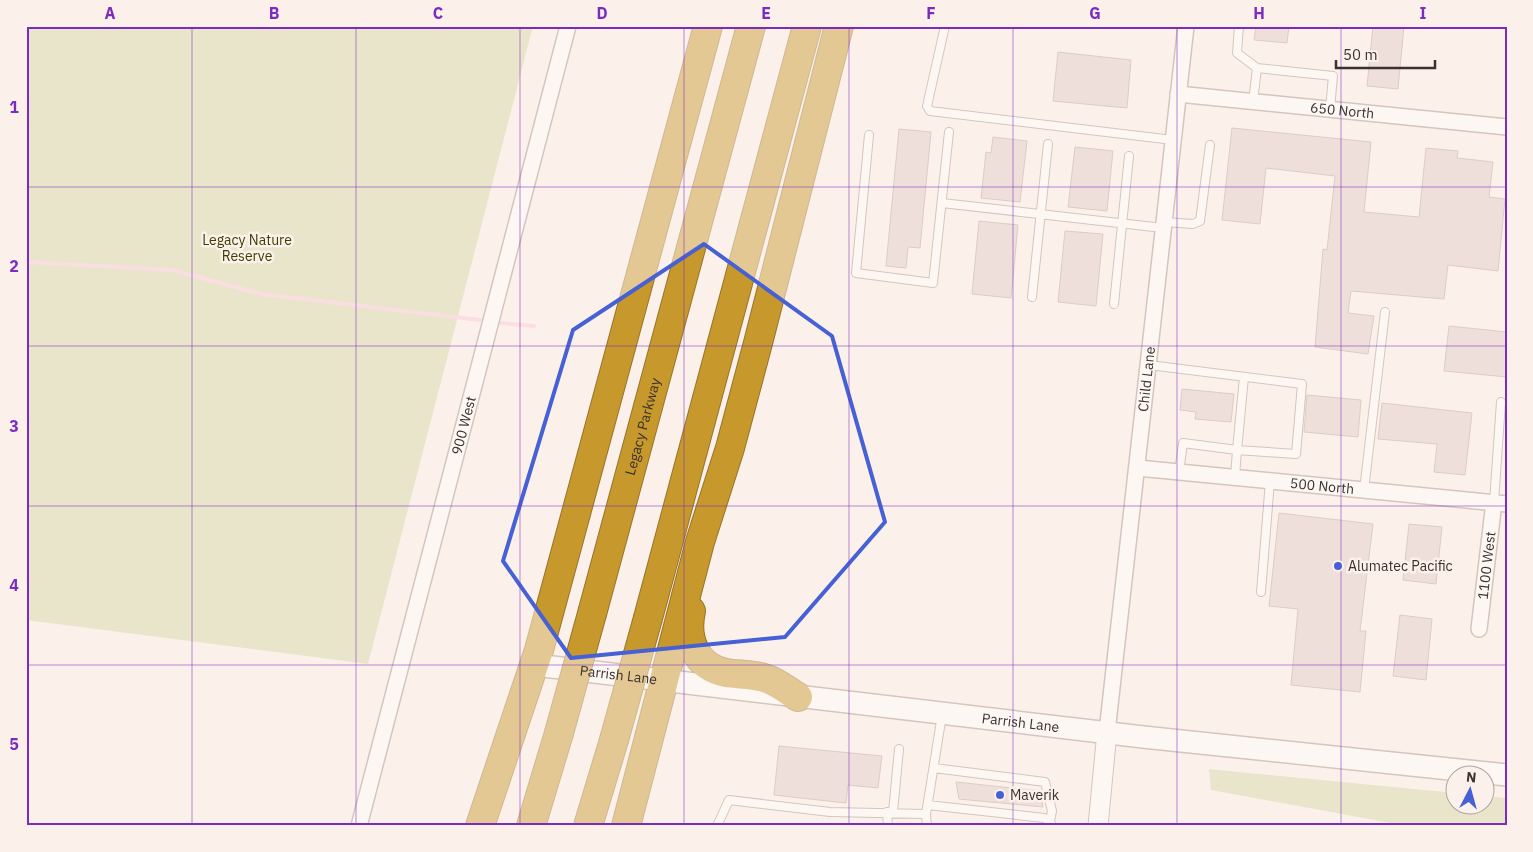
<svg xmlns="http://www.w3.org/2000/svg" width="1533" height="852" font-family="'IBM Plex Sans',sans-serif">
	<style>
		.green { fill: #d2d7a6 }
		.lines { fill: none; stroke-linecap: round; stroke-linejoin: round }
		.stream { stroke: #fac8d9; stroke-width: 4 }
		.building { fill: #e1cac8; stroke: #b59f9c }
		.service-casing { stroke: #a49287; stroke-width: 10 }
		.minor-casing { stroke: #a49287; stroke-width: 18 }
		.tertiary-casing { stroke: #a49287; stroke-width: 21 }
		.secondary-casing { stroke: #a49287; stroke-width: 24 }
		.motorway-casing { stroke: #96742d; stroke-width: 30 }
		.service { stroke: #fff; stroke-width: 8 }
		.minor { stroke: #fff; stroke-width: 15 }
		.tertiary { stroke: #fff; stroke-width: 19 }
		.secondary { stroke: #fff; stroke-width: 21 }
		.motorway { stroke: #c7982c; stroke-width: 28 }
		.motorway-bridge-casing { stroke: #96742d; stroke-width: 30; stroke-linecap: butt }
		.motorway-bridge { stroke: #c7982c; stroke-width: 28 }
		.marked { fill: none; stroke: #4561d5; stroke-width: 4; stroke-linejoin: round }
		.grid { fill: none; stroke: #7b2cbf; stroke-width: 1; stroke-opacity: 0.55 }
		.poi-dot { fill: #4561d5; stroke: #fcf1ea; stroke-width: 2 }
		.labels { text-anchor: middle; dominant-baseline: central; stroke-width: 5; stroke-linejoin: round; paint-order: stroke }
		.street-label { font-size: 14px; fill: #3a322e; stroke: #fcf1ea }
		.park-label { font-size: 14px; fill: #3d3f01; stroke: #fcf1ea }
		.poi-label { font-size: 14px; fill: #3a322e; stroke: #fcf1ea; text-anchor: start }
		.neatline { fill: none; stroke: #7b2cbf; stroke-width: 2 }
		.grid-label { font-size: 16px; text-anchor: middle; font-weight: bold; fill: #7b2cbf }
	</style>
	<rect width="100%" height="100%" fill="#fcf1ea"/>
	<path class="green" d="M26 26H533L368 664 26 620Z
		M1209 769 1455 793 1456 804H1486V796L1507 798V826H1407L1211 790Z"/>
	<g class="lines">
		<path class="stream" d="M26 262 172 270 261 294 480 320
			M501 323 534 326"/>
	</g>
	<path class="building" d="M1256 26H1289L1287 43 1254 40Z
		M1373 26H1404L1398 89 1367 86Z
		M1058 52 1131 60 1127 108 1053 101Z
		M1232 128 1371 142 1364 212 1419 217 1426 148 1458 151 1457 158 1493 162 1489 197 1505 199 1498 271 1448 265 1444 299 1351 291 1348 313 1374 316 1368 354 1315 347 1323 249 1327 250 1335 176 1266 168 1260 224 1222 220Z
		M899 129 931 132 920 248 908 247 906 268 886 266Z
		M993 137 1027 141 1020 202 981 198 986 152 991 153Z
		M1075 147 1113 151 1107 211 1068 207Z
		M979 221 1018 225 1011 298 972 294Z
		M1065 231 1103 234 1096 306 1058 302Z
		M1449 326 1507 332V377L1444 371Z
		M1182 389 1234 394 1231 422 1195 419 1196 412 1180 410Z
		M1307 395 1361 400 1358 437 1304 432Z
		M1382 403 1472 413 1465 475 1434 472 1437 444 1378 439Z
		M1279 513 1373 524 1360 631H1366L1360 692 1291 685 1298 609 1269 606Z
		M1409 524 1442 527 1436 584 1403 580Z
		M1400 615 1432 619 1426 680 1393 676Z
		M779 746 882 756 878 788 848 785 846 803 774 795Z
		M956 782 1040 791 1043 807 959 799Z"/>
	<g class="lines">
		<defs>
			<path id="service" d="M945 26 927 106 930 111 1173 140
				M1239 26 1237 53 1257 68
				M1253 102 1257 68 1333 76 1330 109
				M869 135 856 273 933 283 949 132
				M942 203 1163 228
				M1164 222 1193 224 1200 221 1210 145
				M1032 297 1048 144
				M1114 304 1129 156
				M1149 365 1302 384 1296 454 1237 450 1235 477
				M1179 472 1183 443 1237 450 1244 377
				M1364 490 1385 312
				M1494 502 1501 402
				M1261 592 1270 481
				M934 768 1045 782 1052 811 1050 821
				M928 805 1044 818 1050 821 1052 826
				M887 812 888 826
				M893 812 899 749
				M926 814 927 826
				M717 826 729 800 830 812 926 814 942 715"/>
			<g id="minor">
				<path id="s1" d="M1178 94 1507 127"/>
				<path id="s2" d="M1138 468 1507 504"/>
				<path id="s3" d="M1479 629 1494 502"/>
				<path id="s4" d="M1107 732 1186 26"/>
				<path id="s5" d="M359 826 568 26"/>
			</g>
			<path id="tertiary" d="M1098 826 1107 732"/>
			<g id="secondary">
				<path id="s6" d="M535 665 1143 737 1507 775"/>
			</g>
			<g id="motorway">
				<path id="s7" d="M593 610 751 26"/>
				<path d="M691 611C685 638 695 667 726 673 738 675 752 674 764 678 776 681 788 691 798 697"/>
				<path d="M648 618 807 26"/>
				<path d="M480 826 539 650 708 26"/>
				<path d="M531 826 559 733"/>
				<path d="M588 826 614 740"/>
				<path d="M626 826 700 542 730 448 758 343 839 26"/>
			</g>
		</defs>
		<use href="#service" class="service-casing"/>
		<use href="#minor" class="minor-casing"/>
		<use href="#tertiary" class="tertiary-casing"/>
		<use href="#secondary" class="secondary-casing"/>
		<use href="#motorway" class="motorway-casing"/>
		<use href="#service" class="service"/>
		<use href="#minor" class="minor"/>
		<use href="#tertiary" class="tertiary"/>
		<use href="#secondary" class="secondary"/>
		<use href="#motorway" class="motorway"/>
		<defs>
			<path id="motorway-bridge" d="M559 733 593 610
				M614 740 648 618"/>
		</defs>
		<use href="#motorway-bridge" class="motorway-bridge-casing"/>
		<use href="#motorway-bridge" class="motorway-bridge"/>
	</g>
	<path d="M0 0H1533V852H0ZM704 244 832 336 885 522 785 637 571 658 503 561 573 330Z" fill="#fcf1ea" fill-opacity=".55" fill-rule="evenodd"/>
	<path class="marked" d="M704 244 832 336 885 522 785 637 571 658 503 561 573 330Z"/>
	<path class="grid" d="M192 26V826M356 26V826M520 26V826M684 26V826M849 26V826M1013 26V826M1177 26V826M1341 26V826M26 187H1507M26 346H1507M26 506H1507M26 665H1507"/>
	<g class="poi-dot">
		<circle cx="1338" cy="566" r="5"/>
		<circle cx="1000" cy="795" r="5"/>
	</g>
	<g class="labels">
		<g class="street-label">
			<text stroke="none"><textPath href="#s1" startOffset="165">650 North</textPath></text>
			<text stroke="none"><textPath href="#s4" startOffset="355">Child Lane</textPath></text>
			<text stroke="none"><textPath href="#s5" startOffset="414">900 West</textPath></text>
			<text stroke="none"><textPath href="#s7" startOffset="190">Legacy Parkway</textPath></text>
			<text stroke="none"><textPath href="#s2" startOffset="185">500 North</textPath></text>
			<text stroke="none"><textPath href="#s3" startOffset="64">1100 West</textPath></text>
			<text stroke="none"><textPath href="#s6" startOffset="84">Parrish Lane</textPath></text>
			<text stroke="none"><textPath href="#s6" startOffset="489">Parrish Lane</textPath></text>
		</g>
		<g class="park-label">
			<text x="247" y="240">Legacy Nature<tspan x="247" dy="16">Reserve</tspan></text>
		</g>
		<g class="poi-label">
			<text x="1348" y="566">Alumatec Pacific</text>
			<text x="1010" y="795">Maverik</text>
		</g>
	</g>
	<rect width="1533" height="852" fill="none" stroke="#fcf1ea" stroke-width="55"/>
	<g transform="translate(1470 790) rotate(6)"><circle r="24" fill="#fcf1ea" stroke="#aea59f"/>
	<path d="M0-4L9 19L0 12L-9 19Z" fill="#4561d5"/>
	<text y="-8" font-size="14" font-weight="bold" text-anchor="middle" fill="#3a322e">N</text>
	</g>
	<path d="M1336 60v8h99v-8" fill="none" stroke="#3a322e" stroke-width="2.5"/>
	<text x="1343" y="60" font-size="15" fill="#3a322e" stroke="#fcf1ea" stroke-width="4" paint-order="stroke">50 m</text>
	<rect x="28" y="28" width="1478" height="796" class="neatline"/>
	<g class="grid-label">
		<text x="110" y="19">A</text>
		<text x="274" y="19">B</text>
		<text x="438" y="19">C</text>
		<text x="602" y="19">D</text>
		<text x="766" y="19">E</text>
		<text x="931" y="19">F</text>
		<text x="1095" y="19">G</text>
		<text x="1259" y="19">H</text>
		<text x="1423" y="19">I</text>
		<text x="14" y="113">1</text>
		<text x="14" y="272">2</text>
		<text x="14" y="432">3</text>
		<text x="14" y="591">4</text>
		<text x="14" y="750">5</text>
	</g>
</svg>
